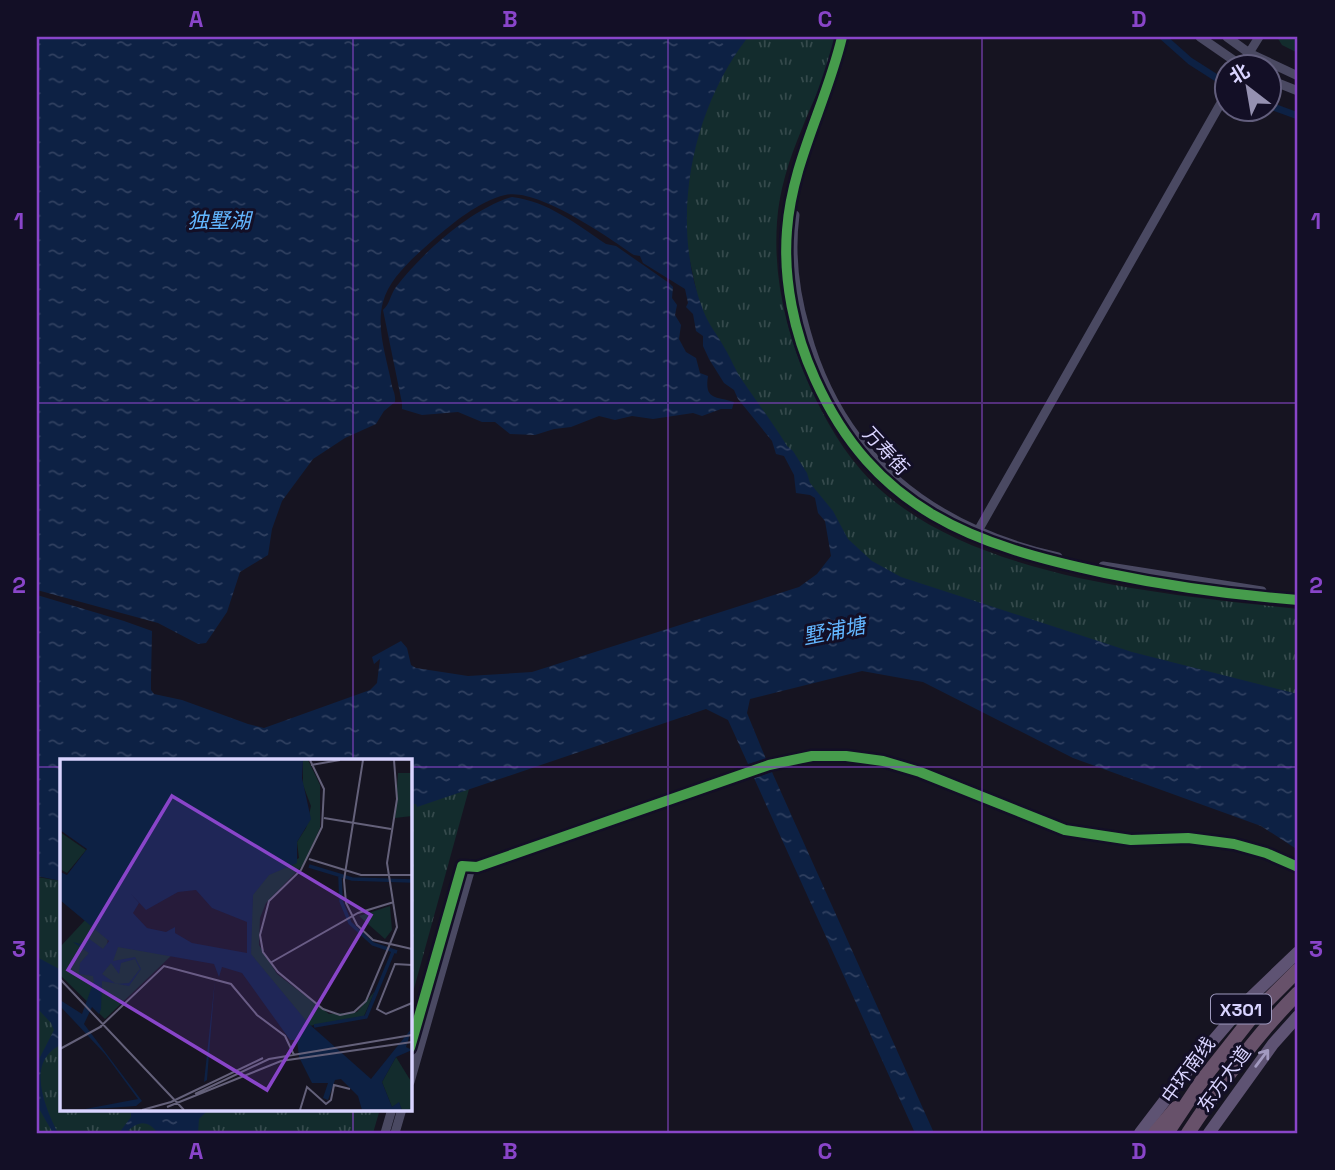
<svg xmlns="http://www.w3.org/2000/svg" width="1335" height="1170" font-family="'Space Grotesk','Noto Sans SC',sans-serif">
	<style>
		.park { fill: url(#park-tufts) }
		.water { fill: url(#water-ripples) }
		.lines { fill: none; stroke-linecap: round; stroke-linejoin: round }
		.canal { stroke: #0d2144; stroke-width: 7 }
		.minor { stroke: #4a4962; stroke-width: 9 }
		.major { stroke: #5e5373; stroke-width: 12 }
		.highway { stroke: #67516a; stroke-width: 14 }
		.cycleway-casing { stroke: #130f26; stroke-width: 15 }
		.cycleway { stroke: #469c4c; stroke-width: 10 }
		.oneway { stroke: #a29ac0 }
		.grid { fill: none; stroke: #8945c9; stroke-width: 2; stroke-opacity: 0.55 }
		.labels { text-anchor: middle; dominant-baseline: central; stroke-width: 6; stroke-linejoin: round; paint-order: stroke }
		.shield { fill: #130f26; stroke: #9e99be; stroke-width: 2 }
		.shield-label { font-size: 18px; font-weight: bold; fill: #d9d4ff }
		.street-label { font-size: 19px; fill: #d9d4ff; stroke: #130f26 }
		.water-label { font-size: 21px; font-style: italic; fill: #62b6ff; stroke: #130f26 }
		.inset-river { fill: none; stroke: #0d2144; stroke-width: 3.5 }
		.inset-road { fill: none; stroke: #64617a; stroke-width: 2 }
		.view { fill: #8945c9; fill-opacity: 0.15; stroke: #8945c9; stroke-width: 3.5 }
		.inset-edge { fill: none; stroke: #d9d4ff; stroke-width: 3.5 }
		.neatline { fill: none; stroke: #8945c9; stroke-width: 2.5 }
		.grid-label { font-size: 23px; text-anchor: middle; font-weight: bold; fill: #8945c9 }
	</style>
	<defs>
		<pattern id="park-tufts" width="24" height="20" patternUnits="userSpaceOnUse" patternTransform="scale(1.75)"><rect width="24" height="20" fill="#132c2d"/><path d="M3 7l-1-3M5 7V3M7 7l1-3M15 17l-1-3M17 17v-4M19 17l1-3" fill="none" stroke="#354a4c"/></pattern>
		<pattern id="water-ripples" width="26" height="14" patternUnits="userSpaceOnUse" patternTransform="scale(1.75)"><rect width="26" height="14" fill="#0d2144"/><path d="M2 4q2-2 4 0t4 0M15 11q2-2 4 0t4 0" fill="none" stroke="#304060"/></pattern>
	</defs>
	<rect width="100%" height="100%" fill="#161421"/>
	<path class="park" d="M745 37H837C830 70 813 99 801 131 789 160 779 191 777 222 773 280 787 335 810 387 825 420 844 453 870 480 968 579 1165 594 1298 609V724L854 566 828 510 743 386 700 308 685 238 689 155 703 108Z
		M1277 37H1298V53L1282 45Z
		M469 789 410 1003V801L443 791Z
		M37 877 61 881V1109H380L373 1133H37Z"/>
	<path class="water" d="M37 37H748C691 110 669 222 703 310 708 324 717 334 724 347 731 358 735 370 742 380 757 402 773 423 787 446L793 451 807 473 810 483 833 511 848 539 872 561 901 577 1132 652 1298 694V850L1261 826 1073 758 923 682 862 671 750 699 747 713 766 759 748 764 728 720 706 709 417 807 416 804H410V760H61V881L37 876V595L124 621 152 631 151 680V690L154 694 182 700 248 724 264 728 370 690 377 683 380 659 374 664 372 657 401 641 407 648 411 665 416 668 468 676 532 672 799 587 817 574 831 556 825 521 818 513 815 498 810 495 796 493 794 475 784 456 776 454 772 441 738 399 734 390 724 383 709 359 703 346V336L696 331 693 314 686 307 688 303 685 289 643 263 640 256 634 255C608 237 537 187 505 195 479 201 453 223 433 240 415 256 389 278 383 302 376 327 386 356 391 381 392 389 396 394 395 402L384 411 376 424 345 438 313 459 282 501 272 529 268 555 240 572 227 612 206 643 198 644 158 623 37 590Z
		M512 197C547 201 578 225 606 244L616 246 669 283 673 287 672 298 677 305 675 315 681 325 679 339 686 352 696 358 700 373 708 376C704 401 717 396 734 402L732 409H721L702 416 693 413 653 419 632 416 615 420 599 416 571 427 554 429 535 435 510 434 495 422H482L458 412 422 415 402 409V403L383 310C390 304 390 295 396 287 422 253 471 209 512 197Z
		M772 772 934 1133H915L754 778Z
		M37 957 61 970V1045C25 1061 45 1108 58 1133H53L38 1107 37 1063 54 1030 51 1023 37 1008Z
		M131 1109H209L199 1119 198 1133H158C147 1119 137 1121 126 1133H119L131 1117Z"/>
	<g class="lines">
		<path class="canal" d="M1163 37 1190 61 1226 84
			M1268 105 1298 116"/>
		<path class="minor" d="M842 37C827 102 792 162 787 230 783 280 794 333 815 379 874 510 973 545 1105 573 1168 586 1233 595 1298 600
			M1200 37 1242 66
			M1227 37 1249 53 1298 76
			M1241 66 1259 37
			M1268 79 1298 91
			M795 215C790 253 795 294 806 331 841 459 932 528 1058 557
			M975 536 1226 94
			M1103 566 1262 591
			M410 1048 462 866 477 867 769 765 812 756H846L883 761 920 772 1065 830 1131 840 1188 838 1234 844 1266 853 1298 867
			M410 1082 471 868
			M385 1133 392 1109
			M395 1133 402 1109"/>
		<path class="major" d="M1140 1133 1188 1070 1247 1001 1298 952
			M1209 1133 1273 1044 1298 1016"/>
		<path class="highway" d="M1155 1133 1176 1108
			M1167 1133 1203 1079 1256 1012 1298 970
			M1188 1133C1221 1083 1256 1035 1298 993"/>
		<defs>
			<path id="cycleway" d="M842 37C827 102 792 162 787 230 783 280 794 333 815 379 874 510 973 545 1105 573 1168 586 1233 595 1298 600
				M410 1048 462 866 477 867 769 765 812 756H846L883 761 920 772 1065 830 1131 840 1188 838 1234 844 1266 853 1298 867"/>
		</defs>
		<use href="#cycleway" class="cycleway-casing"/>
		<use href="#cycleway" class="cycleway"/>
	</g>
	<defs><path id="oneway-shaft" d="M-6 0H5M1.5-3L5.5 0L1.5 3" fill="none" stroke-width="1.6" stroke-linecap="round" stroke-linejoin="round" transform="scale(1.75)"/></defs>
	<use class="oneway" href="#oneway-shaft" transform="translate(1262 1058) rotate(-53)"/>
	<path class="grid" d="M353 37V760M668 37V1133M982 37V1133M37 403H1298M37 767H61M410 767H1298M353 1109V1133"/>
	<g class="labels">
		<rect class="shield" x="1211" y="994.5" width="60" height="29" rx="5"/>
		<g class="shield-label">
			<text x="1241" y="1009">X301</text>
		</g>
		<g class="street-label">
			<text transform="translate(886 451) rotate(47)">万寿街</text>
			<text transform="translate(1188 1070) rotate(-54)">中环南线</text>
			<text transform="translate(1224 1079) rotate(-54)">东方大道</text>
		</g>
		<g class="water-label">
			<text x="219" y="220">独墅湖</text>
			<text transform="translate(834 631) rotate(-11)">墅浦塘</text>
		</g>
	</g>
	<g transform="translate(60 759)">
		<rect width="352" height="352" fill="#161421"/>
		<path d="M338 14H352V57L335 59Z" fill="#132c2d"/>
		<path d="M243 1H248L260 26V69L243 106 206 144 200 159 199 186 217 215 269 255 297 253 315 232 304 257 249 267 189 198 193 133 208 116 239 99 237 83 246 69 251 47 243 26ZM0 73 26 91 7 114 0 110ZM330 147 332 171 325 180 299 157ZM27 159 48 178 47 187 90 190 112 196 45 260 0 216V188ZM336 298 352 324V351H342L339 344 332 348 322 323Z" fill="#132c2d"/>
		<path d="M0 1H243L242 19 251 60 237 83V104L209 116 193 136 191 195 248 264 311 320 352 269 346 288 352 291 336 298 322 323 332 348 339 343 342 351H302L298 337 281 320 275 321 268 341 263 339 268 324H252L239 298 237 281H230L182 214 162 208 159 218 154 205 58 188 53 202 75 198 81 210 69 227 42 222 41 250 39 255 32 248 24 265 82 342 76 347 20 351 78 340 45 295 0 247V241L22 255 34 222 33 217 19 215 20 204 29 194 13 183 20 185 28 179 43 190 49 182 0 141V113L7 116 27 90 0 71ZM136 131 152 149 187 163V194L132 184 115 174V168L106 173 87 169 73 154 79 144 71 135 86 151 118 133ZM75 200 80 210 69 224 56 225 42 215 51 204 59 215 61 204ZM155 220 147 321 144 323Z" fill="#0d2144" fill-rule="evenodd"/>
		<path class="inset-river" d="M249 107 292 120 352 122M280 118 281 142 290 164 313 185 337 193M254 267 306 258 333 193"/>
		<path class="inset-road" d="M250 1 264 30 262 68 241 111 209 142 200 176 203 193 218 213 263 250 280 256 294 253 306 242 337 168 327 104 337 40 334 1M303 1 284 121 286 144 297 166 313 181 352 190M251 6 280 1M264 59 331 70M249 100 301 116H352M210 204 298 154 334 143M352 206 335 205 317 250 326 255 352 244M0 220 124 351M40 268 104 207 171 225 197 256 225 277 234 296M0 290 42 267M135 335 209 300 352 276M107 348 221 302 352 283M82 351 111 343 203 299M240 351 247 328 266 345 271 341 274 326 290 330"/>
		<path class="view" d="M112 37 311 156 207 331 8 211Z"/>
		<rect width="352" height="352" class="inset-edge"/>
	</g>
	<rect width="1335" height="1170" fill="none" stroke="#130f26" stroke-width="77"/>
	<g transform="translate(1248 88) rotate(329)"><circle r="33" fill="#130f26" stroke="#625e7d" stroke-width="2"/>
	<path d="M0-5L12 26L0 18L-12 26Z" fill="#9591b1"/>
	<text y="-10" font-size="19" font-weight="bold" text-anchor="middle" fill="#d9d4ff">北</text>
	</g>
	<rect x="38" y="38" width="1258" height="1094" class="neatline"/>
	<g class="grid-label">
		<text x="196" y="27">A</text>
		<text x="510" y="27">B</text>
		<text x="825" y="27">C</text>
		<text x="1139" y="27">D</text>
		<text x="19" y="229">1</text>
		<text x="1316" y="229">1</text>
		<text x="19" y="593">2</text>
		<text x="1316" y="593">2</text>
		<text x="19" y="957">3</text>
		<text x="1316" y="957">3</text>
		<text x="196" y="1159">A</text>
		<text x="510" y="1159">B</text>
		<text x="825" y="1159">C</text>
		<text x="1139" y="1159">D</text>
	</g>
</svg>
